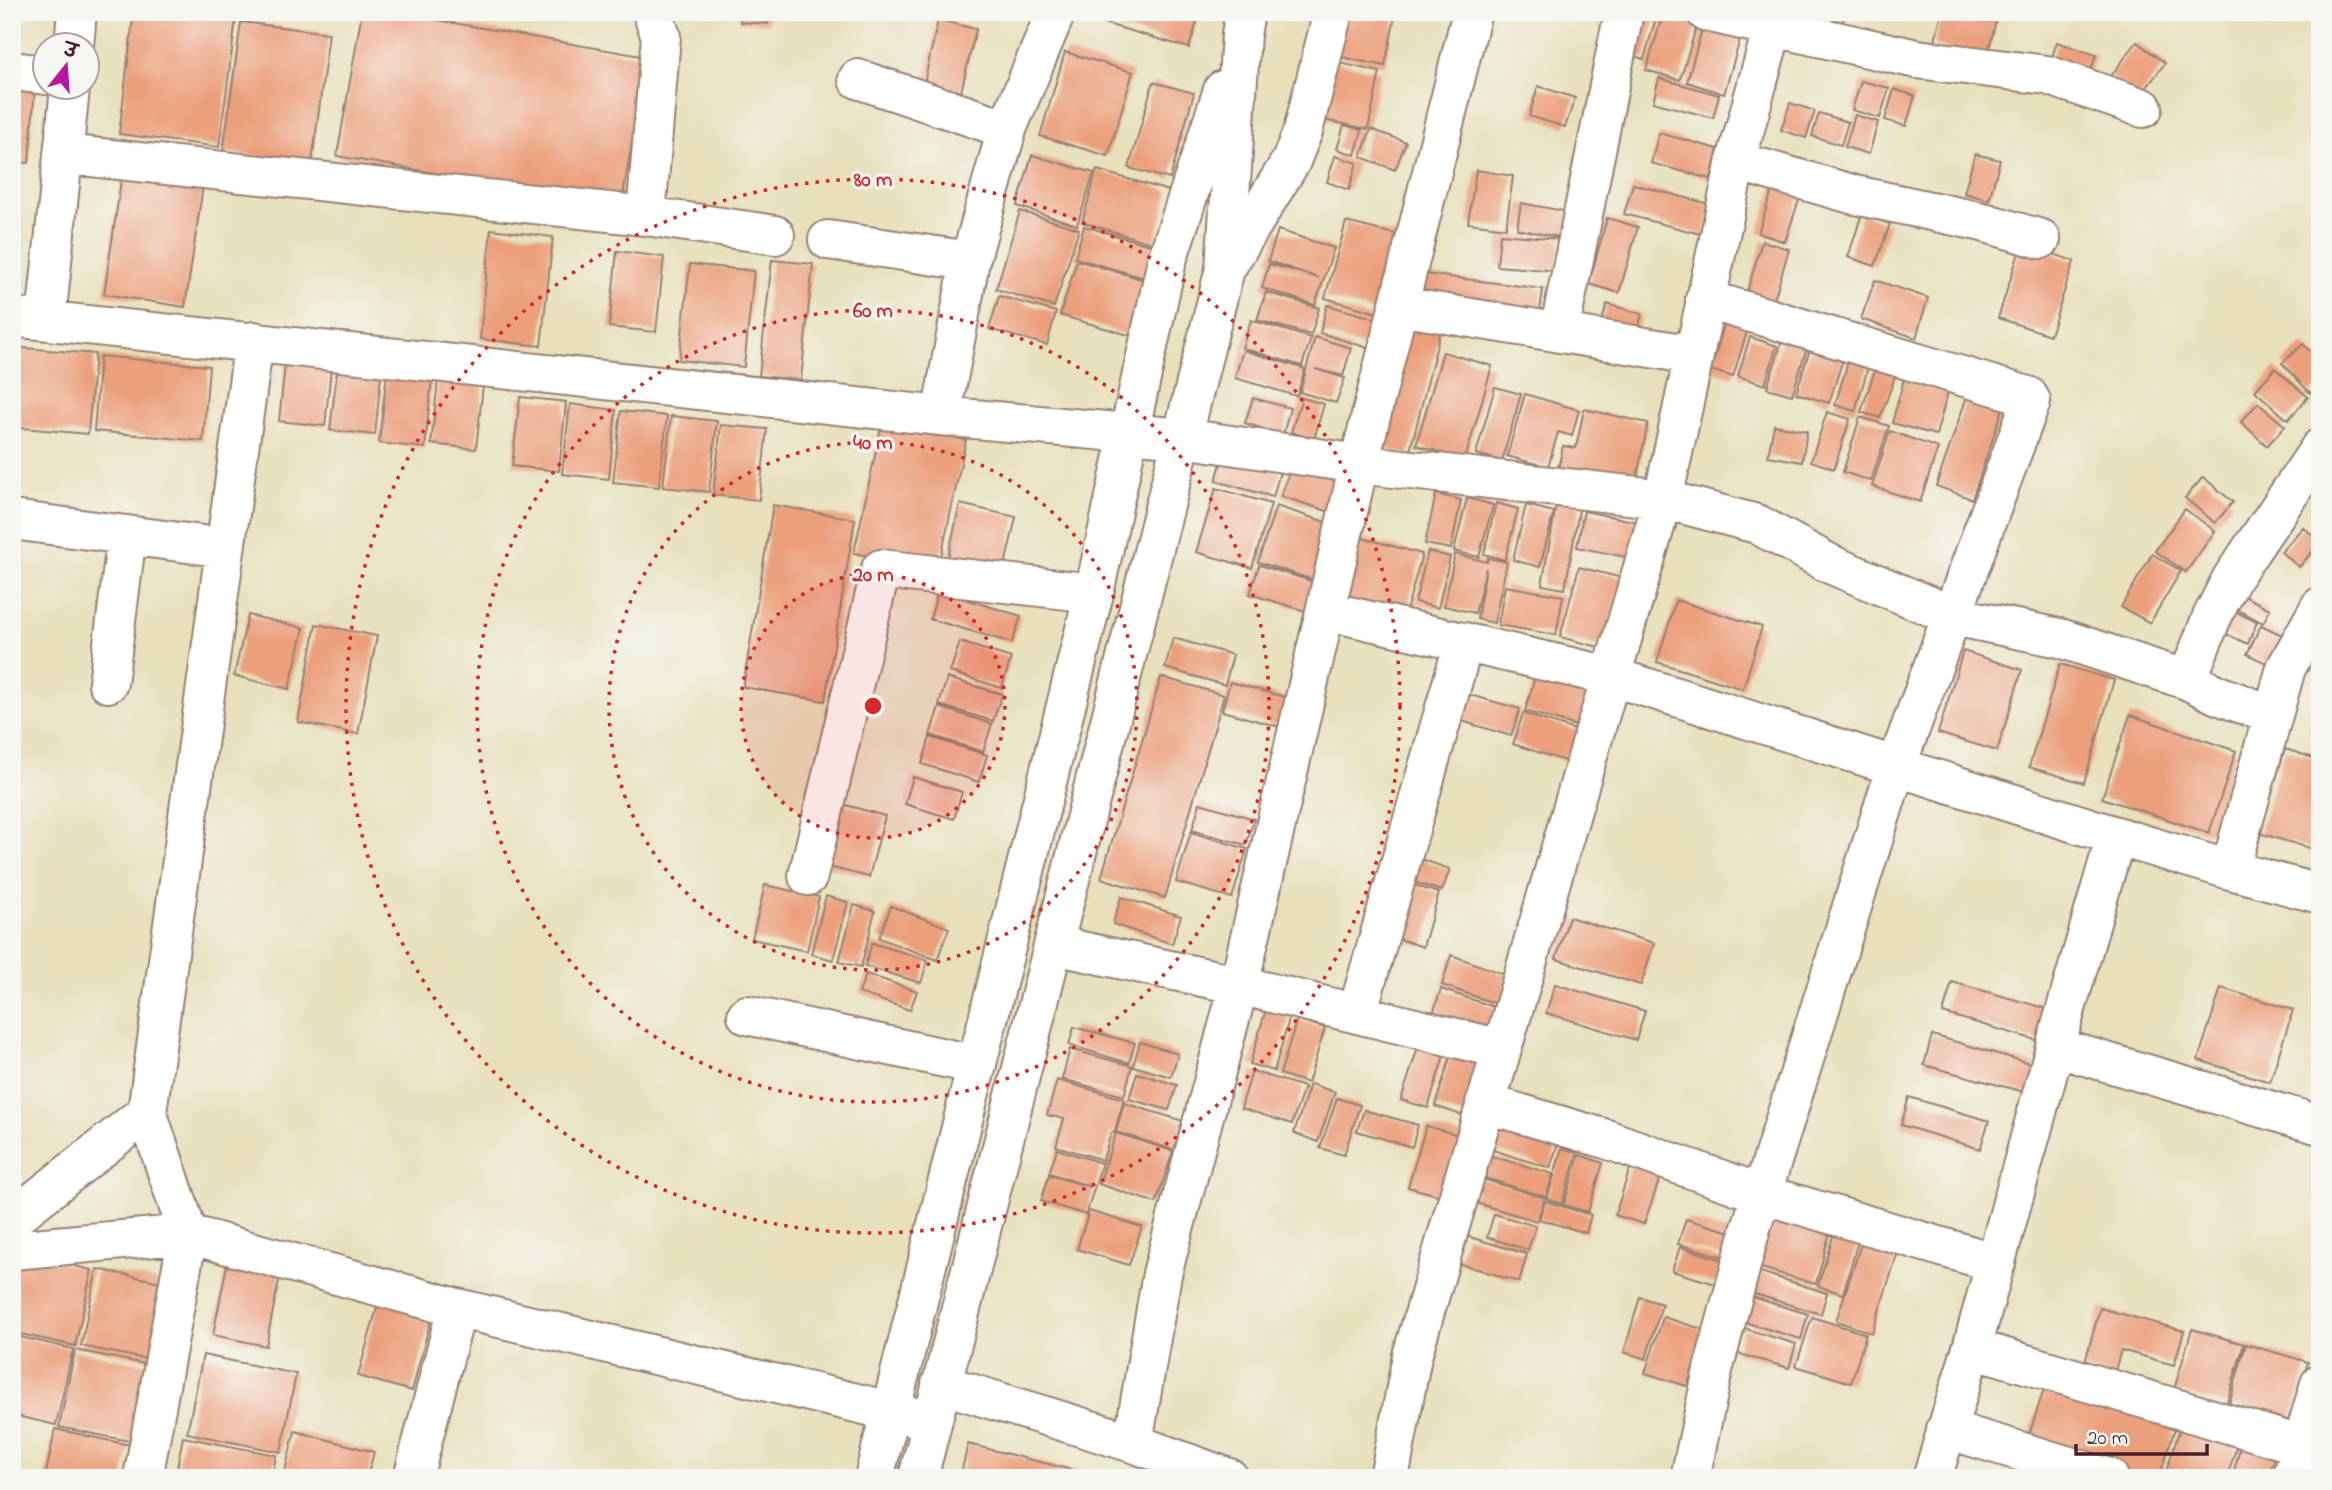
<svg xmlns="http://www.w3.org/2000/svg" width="2332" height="1490" font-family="'Indie Flower','Playpen Sans Deva',sans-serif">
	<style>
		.building { fill: #eb9f7a }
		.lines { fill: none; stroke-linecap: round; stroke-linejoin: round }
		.minor-casing { stroke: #988073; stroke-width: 42 }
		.tertiary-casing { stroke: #988073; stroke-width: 42 }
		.minor { stroke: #fff; stroke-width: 38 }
		.tertiary { stroke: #fff; stroke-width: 38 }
		.ring { fill: none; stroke: #d62828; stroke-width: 3.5; stroke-dasharray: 3.5 7 }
		.centre { fill: #d62828; stroke: #f6f6f2; stroke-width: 3.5 }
		.ring-label { font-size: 21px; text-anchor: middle; font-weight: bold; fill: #d62828; stroke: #f6f6f2; stroke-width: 6; stroke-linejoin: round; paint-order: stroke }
	</style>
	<rect width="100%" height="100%" fill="#f6f6f2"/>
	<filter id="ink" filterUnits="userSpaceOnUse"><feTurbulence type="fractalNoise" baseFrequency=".0143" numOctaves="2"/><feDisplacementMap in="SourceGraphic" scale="14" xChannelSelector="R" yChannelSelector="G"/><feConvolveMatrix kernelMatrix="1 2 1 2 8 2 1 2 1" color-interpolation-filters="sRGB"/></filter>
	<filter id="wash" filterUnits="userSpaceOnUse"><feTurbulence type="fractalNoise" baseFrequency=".00686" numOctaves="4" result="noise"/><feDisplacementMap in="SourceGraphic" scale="28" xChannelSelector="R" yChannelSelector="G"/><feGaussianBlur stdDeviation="1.57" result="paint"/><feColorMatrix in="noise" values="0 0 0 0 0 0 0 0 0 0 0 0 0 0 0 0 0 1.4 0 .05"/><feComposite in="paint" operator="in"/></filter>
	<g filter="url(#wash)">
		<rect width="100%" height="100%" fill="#e7e0bb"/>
		<g id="blocks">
			<path class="building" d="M134 12H237L219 147 119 134Z
				M362 12H391L647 57 621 206 337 156Z
				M741 12H769L768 24 740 22Z
				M1103 12H1200L1189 48 1100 22Z
				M1341 12H1396L1385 66 1332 55Z
				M1637 12 1657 14 1644 59 1625 54Z
				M1788 12H1846L1840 29Z
				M1942 12H1998L1987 58 1934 45Z
				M1663 15 1697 25 1680 80 1646 70Z
				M938 20 976 29 961 92 924 83Z
				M241 22 329 33 312 163 223 152Z
				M1704 22 1742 33 1724 94 1687 82Z
				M2057 42 2096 55 2088 79 2049 66Z
				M2137 42 2165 63 2138 99 2110 77Z
				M1065 52 1133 72 1108 156 1040 136Z
				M1331 61 1380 72 1368 129 1319 119Z
				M1659 78 1719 95 1713 118 1653 102Z
				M1861 81 1889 88 1880 118 1852 110Z
				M1153 82 1194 93 1170 179 1129 168Z
				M12 85 35 87 29 163 12 162Z
				M1538 86 1575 98 1565 127 1529 116Z
				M1894 89 1915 96 1906 126 1885 120Z
				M1790 103 1815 111 1806 138 1781 130Z
				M1819 113 1848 122 1841 145 1812 136Z
				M1855 115 1878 122 1869 154 1845 147Z
				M1344 125 1362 130 1355 155 1337 149Z
				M1371 129 1406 142 1395 170 1361 157Z
				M1659 133 1718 149 1711 179 1651 163Z
				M1975 154 2000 160 1989 200 1964 193Z
				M1032 155 1094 173 1077 225 1017 206Z
				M1335 156 1357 163 1349 190 1327 182Z
				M1097 170 1169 191 1154 244 1082 222Z
				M1476 170 1513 176 1506 228 1468 223Z
				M122 174 203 186 185 307 104 294Z
				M1775 182 1802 191 1785 242 1758 233Z
				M1633 184 1713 205 1704 235 1624 214Z
				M1521 203 1574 213 1569 239 1517 229Z
				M1020 211 1079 229 1054 307 996 289Z
				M1862 214 1890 224 1875 266 1848 257Z
				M1607 218 1638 227 1619 293 1589 284Z
				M1346 222 1398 235 1377 313 1325 298Z
				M1084 226 1153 246 1145 278 1075 258Z
				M491 229 553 237 541 346 480 339Z
				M1278 230 1334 248 1315 305 1262 288 1269 264 1319 278 1268 261Z
				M1500 234 1560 239 1558 271 1497 266Z
				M1762 241 1789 249 1772 307 1745 299Z
				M2022 243 2074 261 2050 335 1998 318Z
				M617 251 664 257 656 332 609 327Z
				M772 260 813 264 801 380 759 376Z
				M1077 260 1148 281 1132 336 1060 315Z
				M690 264 754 271 744 367 679 360Z
				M1425 274 1543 289 1540 311 1423 296Z
				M1875 280 1928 298 1916 338 1861 319Z
				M1266 292 1319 308 1311 335 1257 320Z
				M999 296 1056 312 1047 345 989 329Z
				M1607 304 1642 314 1636 334 1601 324Z
				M1327 305 1380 320 1372 349 1320 333Z
				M1726 318 1749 325 1733 377 1711 370Z
				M1251 320 1311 338 1302 366 1242 348Z
				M1406 324 1440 333 1409 455 1375 446Z
				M1785 331 1810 339 1792 395 1767 388Z
				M1315 337 1351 348 1343 376 1315 369 1345 378 1336 403 1300 392Z
				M1750 337 1777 346 1765 385 1738 376Z
				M1812 343 1845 353 1829 403 1796 393Z
				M2303 344 2320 361V384L2310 393 2282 363Z
				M12 347 95 354 88 434 12 427Z
				M1243 350 1305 369 1297 396 1235 378Z
				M1443 352 1492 366 1465 460 1416 445Z
				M1850 355 1870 361 1855 411 1835 405Z
				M100 356 209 366 203 441 94 431Z
				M285 364 331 369 325 426 279 421Z
				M1877 364 1897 371 1880 418 1861 412Z
				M2275 368 2308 397 2288 420 2255 391Z
				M337 371 381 376 375 435 330 430Z
				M1906 372 1950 385 1936 435 1892 423Z
				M387 373 432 378 425 448 379 443Z
				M438 380 483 385 476 449 431 444Z
				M1971 385 2007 397 1972 499 1936 486Z
				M1495 387 1521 394 1502 461 1476 454Z
				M1525 394 1579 410 1572 436 1558 432 1548 467 1507 456Z
				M520 397 566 402 559 471 512 466Z
				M1253 398 1290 408 1283 435 1245 423Z
				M1302 398 1324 404 1314 439 1291 432Z
				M2258 403 2285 426 2267 446 2241 422Z
				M570 404 616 410 609 479 562 474Z
				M1584 409 1648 423 1635 486 1558 470 1563 446 1576 448Z
				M621 411 667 416 659 487 613 482Z
				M1827 412 1850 419 1834 469 1811 461Z
				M671 416 717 421 709 492 663 487Z
				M1860 417 1889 426 1871 481 1843 472Z
				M882 422 966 440 938 571 854 553Z
				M721 425 767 429 759 500 713 495Z
				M1774 425 1807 431 1802 462 1768 456Z
				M1890 431 1938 448 1920 502 1872 486Z
				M1223 456 1280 472 1273 497 1216 481Z
				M1292 464 1346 481 1336 514 1281 496Z
				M2203 477 2233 502 2215 523 2185 498Z
				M1216 488 1271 504 1252 568 1196 552Z
				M1436 494 1461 500 1451 549 1425 544Z
				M1467 498 1493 505 1479 557 1454 551Z
				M1557 500 1580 504 1565 589 1542 585Z
				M1496 503 1518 509 1505 560 1484 554Z
				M960 504 1016 517 1002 579 946 566Z
				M773 505 855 519 825 701 743 687Z
				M1526 505 1554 512 1540 567 1513 560Z
				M1276 506 1341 527 1323 583 1258 562Z
				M2185 509 2215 531 2186 572 2155 551Z
				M1584 511 1638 522 1631 558 1577 547Z
				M2303 527 2320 541V543L2299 567 2281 552Z
				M1359 537 1422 554 1404 619 1342 603Z
				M1428 551 1450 557 1438 608 1415 602Z
				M1455 554 1487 562 1488 558 1507 562 1494 623 1477 619 1486 568 1475 613 1444 606Z
				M2152 554 2181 571 2150 623 2121 607Z
				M1259 565 1321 584 1312 613 1250 594Z
				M1579 567 1622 578 1603 648 1560 637Z
				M1505 586 1563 596 1556 635 1498 625Z
				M938 591 1021 616 1012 643 930 619Z
				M2234 591 2270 609 2263 623 2226 604Z
				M1676 600 1762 627 1743 689 1657 662Z
				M2221 605 2257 622 2248 644 2211 627Z
				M248 615 304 628 289 689 234 676Z
				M316 624 377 636 358 734 298 722Z
				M2261 625 2293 640 2279 669 2247 654Z
				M1173 638 1233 655 1225 685 1165 668Z
				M960 642 1011 658 1002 688 950 672Z
				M1963 651 2022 670 1997 751 1938 733Z
				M2060 664 2114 680 2084 783 2029 767Z
				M1537 670 1603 689 1591 730 1525 711Z
				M1161 677 1224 695 1165 898 1101 878Z
				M947 678 1002 694 993 721 939 705Z
				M1230 682 1288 698 1280 727 1222 711Z
				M1463 693 1520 709 1511 736 1455 719Z
				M939 707 992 724 983 752 930 735Z
				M1523 713 1581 732 1571 763 1513 744Z
				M2130 715 2236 751 2209 833 2102 798Z
				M930 737 987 755 979 782 922 764Z
				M2285 749 2320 760V828L2313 849 2259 833Z
				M913 777 962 792 954 819 905 804Z
				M1200 803 1254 819 1246 845 1192 830Z
				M842 804 885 816 869 877 825 866Z
				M1191 832 1247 849 1232 898 1176 882Z
				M1412 856 1450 869 1442 891 1404 879Z
				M1401 881 1439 893 1423 947 1385 934Z
				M765 885 819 897 807 951 752 939Z
				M826 896 848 902 833 960 811 954Z
				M1121 897 1181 916 1172 944 1113 924Z
				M854 905 875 911 861 967 839 962Z
				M891 906 949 928 937 960 879 938Z
				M1569 917 1654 943 1641 985 1556 959Z
				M872 943 928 960 921 983 865 966Z
				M1451 955 1509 976 1500 1005 1442 985Z
				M866 974 917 991 910 1010 859 993Z
				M1952 982 2048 1009 2039 1041 1943 1013Z
				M1555 984 1645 1011 1636 1040 1546 1013Z
				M2221 988 2293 1010 2270 1082 2198 1060Z
				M1441 989 1497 1008 1489 1032 1433 1013Z
				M1266 1009 1290 1016 1274 1071 1250 1064Z
				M1297 1019 1325 1028 1308 1083 1280 1074Z
				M1074 1027 1135 1043 1129 1063 1069 1045Z
				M1932 1035 2036 1065 2028 1093 1924 1065Z
				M1140 1042 1178 1054 1171 1077 1133 1066Z
				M1419 1044 1445 1052 1428 1108 1401 1100Z
				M1453 1048 1493 1060 1473 1119 1435 1106Z
				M1070 1049 1132 1066 1124 1096 1062 1079Z
				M1252 1071 1304 1087 1292 1124 1241 1108Z
				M1137 1073 1177 1085 1169 1110 1129 1099Z
				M1057 1080 1124 1099 1114 1133H1111L1103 1160 1056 1146 1064 1119 1047 1115Z
				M1310 1084 1335 1092 1318 1142 1294 1133Z
				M1909 1097 1989 1121 1980 1149 1901 1125Z
				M1337 1098 1360 1105 1344 1155 1320 1148Z
				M1124 1103 1183 1121 1174 1150 1116 1132Z
				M1364 1110 1418 1125 1412 1147 1357 1131Z
				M1500 1125 1558 1143 1550 1168 1493 1150Z
				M1426 1126 1470 1138 1452 1199 1408 1187Z
				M1116 1133 1173 1151 1156 1203 1099 1184Z
				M1562 1148 1577 1153 1562 1204 1547 1199Z
				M1057 1149 1102 1163 1086 1215 1041 1201 1049 1175 1091 1187 1049 1173Z
				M1579 1155 1603 1163 1588 1212 1564 1205Z
				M1491 1156 1553 1174 1546 1197 1485 1178Z
				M1633 1159 1663 1169 1644 1224 1615 1215Z
				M1480 1178 1545 1198 1537 1221 1473 1202Z
				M1545 1201 1591 1215 1586 1233 1539 1219Z
				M1089 1211 1142 1227 1129 1265 1077 1249Z
				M1494 1214 1536 1226 1528 1250 1487 1237Z
				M1772 1217 1830 1232 1816 1284 1758 1267Z
				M1686 1219 1734 1233 1727 1258 1678 1244Z
				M1836 1226 1860 1234 1843 1294 1818 1286Z
				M1466 1236 1527 1254 1519 1282 1458 1263Z
				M1862 1241 1898 1252 1872 1333 1836 1321Z
				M1680 1247 1723 1260 1716 1284 1672 1271Z
				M17 1253 92 1270 75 1346 12 1332V1276Z
				M228 1259 281 1270 266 1346 213 1335Z
				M97 1269 171 1284 156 1361 81 1346Z
				M1757 1271 1827 1293 1821 1314 1751 1293Z
				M1749 1296 1808 1314 1801 1339 1741 1321Z
				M380 1297 433 1311 412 1391 358 1376Z
				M1640 1297 1662 1304 1646 1359 1624 1352Z
				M2100 1308 2184 1331 2174 1365 2121 1350 2113 1377 2083 1369Z
				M1663 1317 1705 1330 1687 1386 1645 1373Z
				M1812 1317 1866 1334 1851 1383 1796 1366Z
				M1743 1328 1796 1344 1789 1368 1736 1353Z
				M2192 1329 2244 1344 2226 1405 2174 1390Z
				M12 1335 73 1349 56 1425 12 1415Z
				M2246 1344 2308 1362 2291 1421 2229 1404Z
				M75 1350 150 1365 135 1442 59 1427Z
				M203 1355 296 1374 281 1452 187 1433Z
				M2046 1383 2176 1425 2159 1478H2143L2027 1441Z
				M2180 1428 2237 1445 2227 1478H2164Z
				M55 1429 130 1445 123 1478H45Z
				M295 1431 374 1452 367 1478H283Z
				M183 1437 276 1455 272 1478H175Z
				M2242 1440 2277 1450 2268 1478H2232Z
				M968 1444 1101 1477V1478H960Z
				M2023 1461 2074 1478H2018Z
				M2309 1464 2320 1467V1478H2305Z"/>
		</g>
	</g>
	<g filter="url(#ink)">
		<use href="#blocks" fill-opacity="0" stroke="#988073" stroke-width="2"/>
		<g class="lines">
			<defs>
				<path id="minor" d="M1706 12 1917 59 2047 75 2143 108
					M74 46 77 12
					M12 71 46 75
					M858 79 1007 129
					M63 154 646 216 775 235
					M1736 161 1855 195 1983 222 2041 239
					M646 216 661 36 652 12
					M828 240 970 261
					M1225 269 1291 161 1303 131 1333 12
					M1399 306 1694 355
					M12 317 941 416 1183 438 1359 464 1663 499 1757 524 1830 564 1953 616 2060 638 2187 680 2218 695 2272 715
					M46 320 70 88
					M1559 333 1624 12
					M941 416 970 261 1007 129 1056 12
					M12 520 225 548
					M1327 611 1610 676 2116 836 2230 870 2320 894
					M2187 680 2212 617 2232 578 2320 448
					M108 683 127 535
					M2230 870 2286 668 2320 607
					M808 876 881 569 1094 593
					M1054 945 1239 985 1501 1049
					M1357 1014 1464 642
					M747 1015 977 1065
					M2055 1047 2320 1125
					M1485 1103 1606 1139 1762 1194 1996 1263
					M12 1219 147 1112
					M12 1250 188 1234 457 1308 932 1421
					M1972 1348 2320 1451
					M941 1384 1133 1443 1229 1478
					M1946 1429 2109 1478
					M1133 1443 1162 1274 1239 985 1359 464 1472 12
					M143 1478 188 1234 147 1112 254 341
					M413 1478 457 1308
					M1389 1478 1412 1356 1663 499 1736 161 1777 12
					M1690 1478 1713 1370 1751 1228 1896 767 2031 401 2028 396 1705 299
					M1932 1478 1972 1348 2055 1047 2116 836
					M2292 1478 2320 1384"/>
				<path id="tertiary" d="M874 1478 1094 593 1167 260 1223 90
					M918 1478 1225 269 1241 35 1245 12"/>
			</defs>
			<use href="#minor" class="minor-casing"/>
			<use href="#tertiary" class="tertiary-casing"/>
			<use href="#minor" class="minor"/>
			<use href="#tertiary" class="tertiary"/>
		</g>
	</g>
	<circle cx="873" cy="706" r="132" fill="#d62828" fill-opacity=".12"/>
	<g class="ring">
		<circle cx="873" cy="706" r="132"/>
		<circle cx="873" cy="706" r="264"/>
		<circle cx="873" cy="706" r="396"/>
		<circle cx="873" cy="706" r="527"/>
	</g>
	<circle cx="873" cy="706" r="10" class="centre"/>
	<g class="ring-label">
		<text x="873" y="186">80 m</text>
		<text x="873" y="317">60 m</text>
		<text x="873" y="449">40 m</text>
		<text x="873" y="581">20 m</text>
	</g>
	<rect width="2332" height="1490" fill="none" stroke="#f6f6f2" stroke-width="42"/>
	<g transform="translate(66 66) rotate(17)"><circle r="33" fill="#f6f6f2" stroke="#b1a0a2" stroke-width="2"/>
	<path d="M0-5L12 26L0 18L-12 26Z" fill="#b5179e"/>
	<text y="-10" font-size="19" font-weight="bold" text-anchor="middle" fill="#4a1f2b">उ</text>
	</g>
	<path d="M2076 1444v10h131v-10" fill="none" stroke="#4a1f2b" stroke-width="3.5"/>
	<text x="2087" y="1444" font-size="21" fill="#4a1f2b" stroke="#f6f6f2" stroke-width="5" paint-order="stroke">20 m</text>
</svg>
